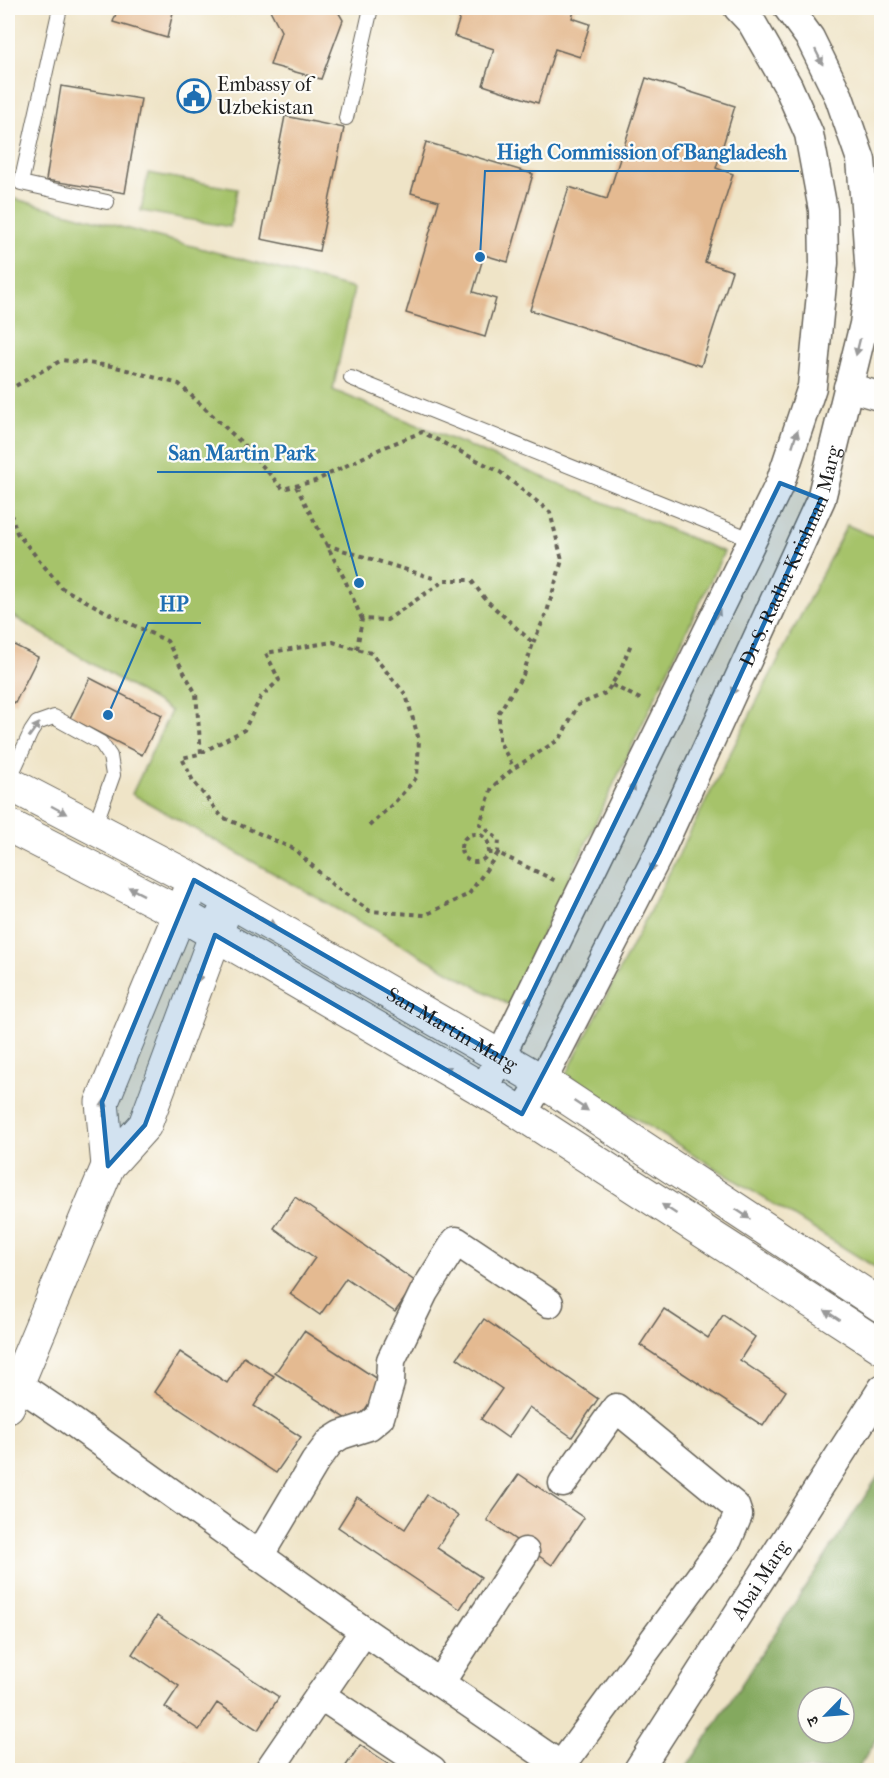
<svg xmlns="http://www.w3.org/2000/svg" width="889" height="1778" font-family="'IM FELL French Canon','Noto Serif Devanagari',serif">
	<style>
		.green { fill: #a6c36a; stroke: #617043; stroke-width: 1.5 }
		.forest { fill: #84a95e; stroke: #50623d; stroke-width: 1.5; fill-rule: evenodd }
		.building { fill: #e4ba91 }
		.lines { fill: none; stroke-linecap: round; stroke-linejoin: round }
		.service-casing { stroke: #666258; stroke-width: 16 }
		.minor-casing { stroke: #666258; stroke-width: 31 }
		.tertiary-casing { stroke: #666258; stroke-width: 35 }
		.path { stroke: #666258; stroke-width: 4; stroke-dasharray: 4.5 4.5; stroke-linecap: butt }
		.service { stroke: #fff; stroke-width: 14 }
		.minor { stroke: #fff; stroke-width: 28 }
		.tertiary { stroke: #fff; stroke-width: 33 }
		.rail { stroke: #1c1c1c; stroke-width: 4.5 }
		.oneway { fill: #999 }
		.marked { fill: #1f6fb2; fill-opacity: 0.2; stroke: #1f6fb2; stroke-width: 4.5; stroke-linejoin: round }
		.labels { text-anchor: middle; dominant-baseline: central; stroke-width: 4.5; stroke-linejoin: round; paint-order: stroke }
		.poi-label { font-size: 20px; fill: #1c1c1c; stroke: #fdfcf7; text-anchor: start }
		.street-label { font-size: 20px; fill: #1c1c1c; stroke: #fdfcf7 }
		.leader { fill: none; stroke: #1f6fb2; stroke-width: 2 }
		.callout-dot { fill: #1f6fb2; stroke: #fdfcf7; stroke-width: 2 }
		.callout-label { font-size: 21px; text-anchor: middle; font-weight: bold; fill: #1f6fb2; stroke: #fdfcf7; stroke-width: 4.5; stroke-linejoin: round; paint-order: stroke }
	</style>
	<rect width="100%" height="100%" fill="#fdfcf7"/>
	<filter id="ink" filterUnits="userSpaceOnUse"><feTurbulence type="fractalNoise" baseFrequency=".0167" numOctaves="2"/><feDisplacementMap in="SourceGraphic" scale="12" xChannelSelector="R" yChannelSelector="G"/><feConvolveMatrix kernelMatrix="1 2 1 2 8 2 1 2 1" color-interpolation-filters="sRGB"/></filter>
	<filter id="wash" filterUnits="userSpaceOnUse"><feTurbulence type="fractalNoise" baseFrequency=".008" numOctaves="4" result="noise"/><feDisplacementMap in="SourceGraphic" scale="24" xChannelSelector="R" yChannelSelector="G"/><feGaussianBlur stdDeviation="1.35" result="paint"/><feColorMatrix in="noise" values="0 0 0 0 0 0 0 0 0 0 0 0 0 0 0 0 0 1.4 0 .05"/><feComposite in="paint" operator="in"/></filter>
	<g filter="url(#wash)">
		<rect width="100%" height="100%" fill="#efe4c7"/>
		<path class="green" d="M148 173 237 189 230 227 141 211Z
			M8 197 354 289 333 390 724 552 509 1005 132 794 171 711 8 613Z
			M847 525 882 540 881 1271 566 1075Z"/>
		<path class="forest" d="M881 1472V1733L857 1770H685ZM808 1697H844V1733H808Z"/>
		<g id="blocks">
			<path class="building" d="M118 8H174L167 38 113 22Z
				M269 8H336L343 20 321 79 270 65 281 31Z
				M463 8H575L572 18 590 24 580 57 555 49 538 103 483 85 494 49 454 36Z
				M646 78 735 106 716 168 733 174 705 262 732 271 701 366 530 310 569 187 607 199Z
				M61 86 141 99 125 193 46 180Z
				M285 116 344 128 319 251 261 239Z
				M426 142 533 174 508 262 484 255 473 292 496 299 485 337 406 313 439 201 411 193Z
				M8 642 38 657 15 703 8 700Z
				M90 678 162 715 142 755 70 718Z
				M295 1197 416 1282 395 1312 346 1278 320 1315 290 1294 315 1258 274 1228Z
				M664 1309 708 1338 723 1315 755 1337 740 1360 786 1391 763 1426 640 1345Z
				M484 1319 598 1399 572 1437 529 1407 508 1438 481 1419 502 1389 457 1358Z
				M304 1331 383 1383 355 1424 275 1373Z
				M180 1352 227 1383 244 1357 274 1376 254 1406 301 1437 276 1473 154 1392Z
				M519 1474 584 1518 552 1565 487 1520Z
				M427 1495 458 1516 437 1548 481 1577 460 1609 338 1527 357 1497 405 1529Z
				M157 1616 279 1697 258 1730 217 1703 199 1730 165 1707 179 1686 132 1654Z
				M360 1745 398 1770H343Z
				M186 1762 199 1770H181Z"/>
		</g>
	</g>
	<g filter="url(#ink)">
		<use href="#blocks" fill-opacity="0" stroke="#666258" stroke-width="1.5"/>
		<g class="lines">
			<defs>
				<path id="service" d="M60 8 21 183 107 202
					M346 118 371 8
					M351 378 753 540
					M8 782 31 732 37 723 54 717 101 743 110 756 113 775 94 828"/>
				<g id="minor">
					<path d="M848 387 882 397"/>
					<path d="M484 1090 780 483 812 387 824 263 823 210 809 134 788 86 752 23 738 8"/>
					<path id="s1" d="M522 1114 542 1081 659 853 821 499 864 324 870 277 866 217 861 160 839 97 810 38 788 8"/>
					<path d="M17 1384 63 1415 364 1631 567 1770"/>
					<path d="M259 1556 315 1462 330 1442 341 1435 369 1426 380 1417 390 1383 391 1360 424 1292 456 1241 549 1303"/>
					<path d="M440 1683 525 1552"/>
					<path d="M320 1695 432 1770"/>
					<path d="M561 1766 728 1539 738 1515 735 1506 616 1408 563 1483"/>
					<path d="M269 1770 364 1631"/>
					<path id="s2" d="M638 1770 882 1389"/>
				</g>
				<g id="tertiary">
					<path id="s3" d="M8 783 194 880 542 1081 882 1306"/>
					<path d="M8 825 179 913 499 1099 882 1347"/>
					<path d="M108 1166 102 1102 188 894"/>
					<path d="M8 1406 108 1166 145 1125 222 917"/>
				</g>
			</defs>
			<use href="#service" class="service-casing"/>
			<use href="#minor" class="minor-casing"/>
			<use href="#tertiary" class="tertiary-casing"/>
			<path class="path" d="M8 390 62 360 112 366 179 384 243 444 283 489 315 481 380 449 422 432 500 472 550 512 562 560 547 612 533 643
				M296 486 344 578 362 619
				M8 505 17 533 62 588 108 613 167 641 196 694 201 753
				M326 545 436 579
				M357 649 362 619 387 620 445 580H471L486 600 533 643 523 675 499 712V741L514 768
				M612 685 644 701
				M369 826 394 803 417 777 419 740 406 695 371 653 357 649 333 642 266 653 279 680 261 697 244 730 199 754 182 758 193 781 222 817 294 849 334 886 370 911 425 915 469 894 498 853 556 881
				M461 848a14 14 0 1 1 28 0a14 14 0 1 1-28 0Z
				M488 853H498L499 840 480 824 492 787 514 768 560 739 578 705 606 693 619 673 631 644"/>
			<use href="#service" class="service"/>
			<use href="#minor" class="minor"/>
			<use href="#tertiary" class="tertiary"/>
			<path class="rail" d="M879 1770 882 1767"/>
		</g>
		<defs><path id="oneway-solid" d="M-6-.8H1V-3.2L6.5 0L1 3.2V.8H-6Z" transform="scale(1.5)"/></defs>
		<g class="oneway">
			<use href="#oneway-solid" transform="translate(819 57) rotate(64)"/>
			<use href="#oneway-solid" transform="translate(858 347) rotate(104)"/>
			<use href="#oneway-solid" transform="translate(795 438) rotate(-72)"/>
			<use href="#oneway-solid" transform="translate(716 616) rotate(-64)"/>
			<use href="#oneway-solid" transform="translate(735 687) rotate(115)"/>
			<use href="#oneway-solid" transform="translate(34 730) rotate(-54)"/>
			<use href="#oneway-solid" transform="translate(631 791) rotate(-64)"/>
			<use href="#oneway-solid" transform="translate(59 810) rotate(28)"/>
			<use href="#oneway-solid" transform="translate(654 864) rotate(117)"/>
			<use href="#oneway-solid" transform="translate(136 891) rotate(-153)"/>
			<use href="#oneway-solid" transform="translate(268 922) rotate(30)"/>
			<use href="#oneway-solid" transform="translate(200 974) rotate(110)"/>
			<use href="#oneway-solid" transform="translate(527 1004) rotate(-64)"/>
			<use href="#oneway-solid" transform="translate(451 1071) rotate(-150)"/>
			<use href="#oneway-solid" transform="translate(581 1106) rotate(34)"/>
			<use href="#oneway-solid" transform="translate(104 1108) rotate(-88)"/>
			<use href="#oneway-solid" transform="translate(669 1209) rotate(-147)"/>
			<use href="#oneway-solid" transform="translate(743 1214) rotate(34)"/>
			<use href="#oneway-solid" transform="translate(832 1315) rotate(-147)"/>
		</g>
	</g>
	<path class="marked" d="M780 483 821 499 659 853 522 1114 215 935 145 1125 108 1166 102 1102 194 880 501 1057Z"/>
	<defs>
		<symbol id="civic-ring" viewBox="-11 -11 22 22"><circle r="9.5" fill="#fdfcf7" stroke="#1f6fb2" stroke-width="1.5"/><path d="M-.6-6.5H3V-4.5H.6V-3L4-1V1h2V6H-6V1h2V-1L-.6-3ZM-1.2 2.5V6h2.4V2.5Z" fill="#1f6fb2"/></symbol>
	</defs>
	<g fill-rule="evenodd">
		<use href="#civic-ring" x="175" y="77" width="38" height="38"/>
	</g>
	<g class="labels">
		<g class="poi-label">
			<text x="217" y="84">Embassy of<tspan x="217" dy="23">Uzbekistan</tspan></text>
		</g>
		<g class="street-label">
			<text stroke="none"><textPath href="#s1" startOffset="620">Dr S. Radha Krishnan Marg</textPath></text>
			<text stroke="none"><textPath href="#s3" startOffset="508">San Martin Marg</textPath></text>
			<text stroke="none"><textPath href="#s2" startOffset="226">Abai Marg</textPath></text>
		</g>
	</g>
	<path class="leader" d="M480 257L485 171H799M359 583L328 472H157M108 715L148 623H201"/>
	<g class="callout-dot">
		<circle cx="480" cy="257" r="6"/>
		<circle cx="359" cy="583" r="6"/>
		<circle cx="108" cy="715" r="6"/>
	</g>
	<g class="callout-label">
		<text x="642" y="159">High Commission of Bangladesh</text>
		<text x="242" y="460">San Martin Park</text>
		<text x="174" y="611">HP</text>
	</g>
	<rect width="889" height="1778" fill="none" stroke="#fdfcf7" stroke-width="30"/>
	<g transform="translate(826 1715) rotate(245)"><circle r="28" fill="#fdfcf7" stroke="#a3a29f" stroke-width="1.5"/>
	<path d="M0-4.5L10 22L0 15L-10 22Z" fill="#1f6fb2"/>
	<text y="-9" font-size="16" font-weight="bold" text-anchor="middle" fill="#1c1c1c">उ</text>
	</g>
</svg>
